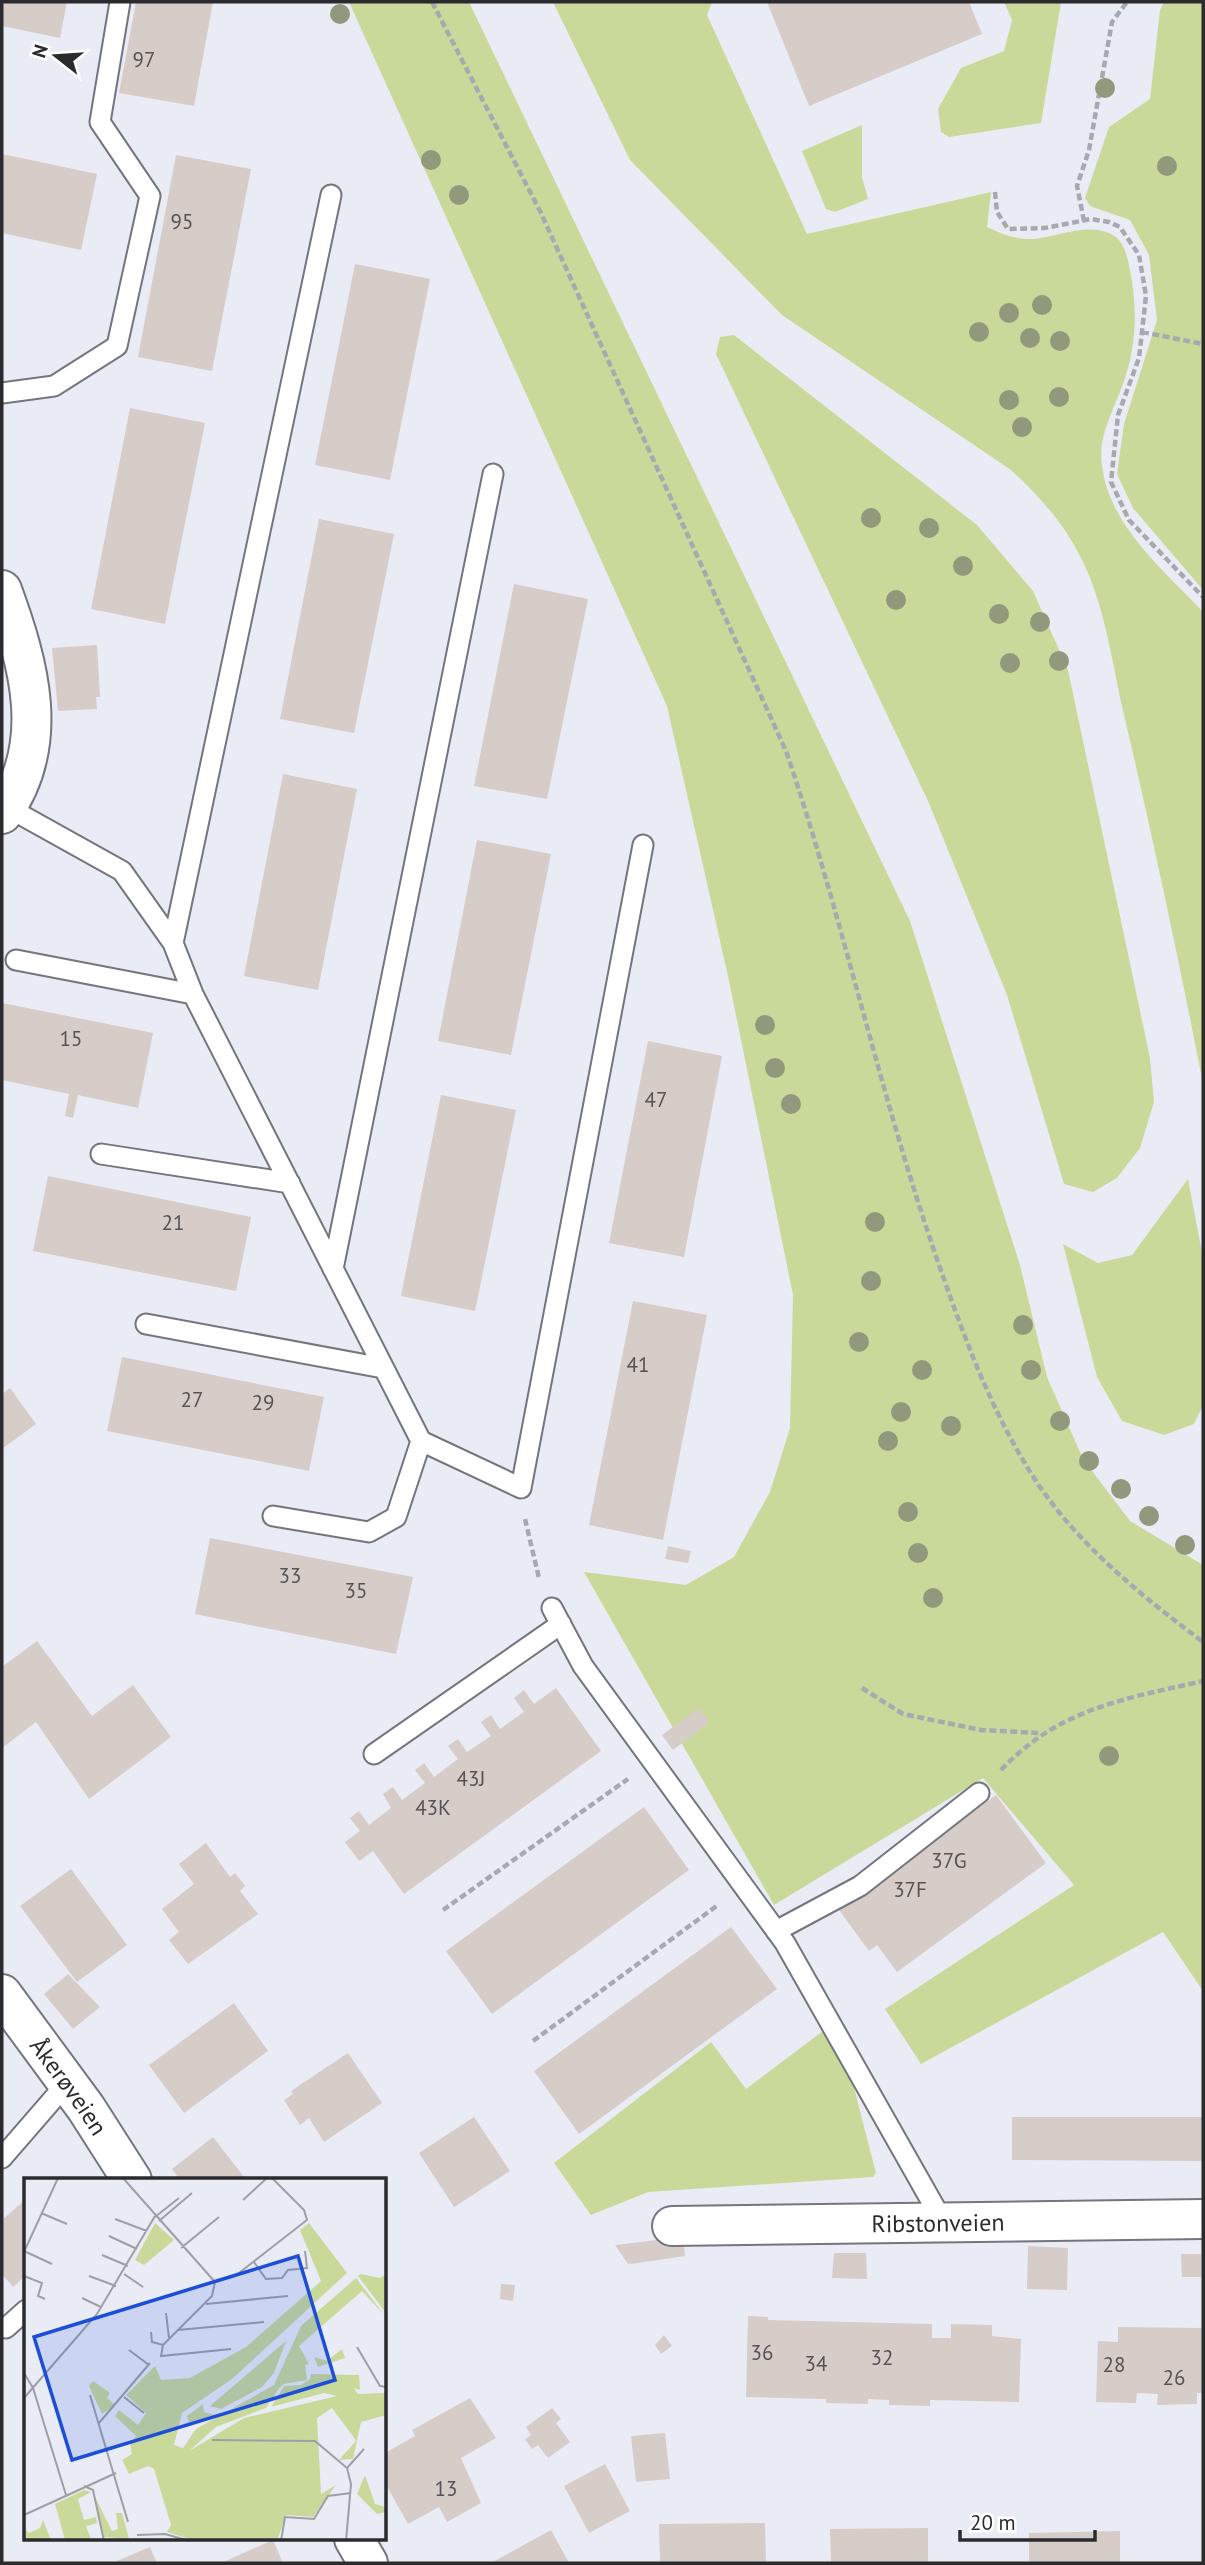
<svg xmlns="http://www.w3.org/2000/svg" width="1205" height="2565" font-family="'PT Sans',sans-serif">
	<style>
		.green { fill: #c9d99a }
		.building { fill: #d6ccc8 }
		.lines { fill: none; stroke-linecap: round; stroke-linejoin: round }
		.service-casing { stroke: #74757d; stroke-width: 23 }
		.minor-casing { stroke: #74757d; stroke-width: 42 }
		.path { stroke: #a7a9b0; stroke-width: 4.5; stroke-dasharray: 7 3.5; stroke-linecap: butt }
		.service { stroke: #fff; stroke-width: 19 }
		.minor { stroke: #fff; stroke-width: 38 }
		.tree { fill: #91997d }
		.labels { text-anchor: middle; dominant-baseline: central; stroke-width: 6; stroke-linejoin: round; paint-order: stroke }
		.number-label { font-size: 21px; fill: #565355 }
		.street-label { font-size: 24px; fill: #2b2b2f; stroke: #fff }
		.inset-road { fill: none; stroke: #9e9fa6; stroke-width: 2 }
		.view { fill: #1d4ed8; fill-opacity: 0.15; stroke: #1d4ed8; stroke-width: 3.5 }
		.inset-edge { fill: none; stroke: #2b2b2f; stroke-width: 3.5 }
	</style>
	<rect width="100%" height="100%" fill="#eaecf5"/>
	<path class="green" d="M349 2H469L910 921 1020 1265 1047 1377 1083 1459 1130 1521 1203 1565V1991L1163 1932 921 2064 885 2009 1074 1885 983 1778 774 1905 584 1572 686 1585 734 1557 770 1492 790 1428 793 1295 728 976 667 706Z
		M553 2H712L707 15 807 234 991 192 987 227C1002 234 1016 240 1033 239 1056 237 1088 222 1111 234 1125 241 1127 257 1130 270 1137 306 1137 339 1126 375 1117 405 1097 434 1102 466 1110 527 1164 570 1203 612V1084C1179 961 1153 838 1124 715 1112 664 1105 603 1080 556 1063 522 1039 496 1011 470L782 315 630 160Z
		M1004 2H1061L1041 123 949 137 941 132 938 109 961 68 1004 51 1012 20Z
		M1164 2H1203V590L1133 508 1117 474 1124 424 1157 320 1149 255 1130 220 1090 206 1085 198 1109 127 1150 99 1160 10Z
		M862 125V177L868 199 835 212 826 209 802 151Z
		M734 335 977 525 1033 591 1068 670 1150 1058 1154 1102 1140 1148 1117 1178 1093 1192 1064 1184 1007 995 928 801 716 354 720 337Z
		M1188 1179 1203 1258V1405L1194 1424 1164 1435 1122 1421 1097 1377 1063 1244 1098 1263 1132 1255Z
		M827 2028 852 2080 876 2173 873 2177 648 2192 591 2215 554 2163 711 2042 746 2089Z"/>
	<path class="building" d="M2 2H67L60 38 2 26Z
		M136 2H213L194 106 119 93Z
		M767 2H969L982 34 809 106Z
		M2 154 97 174 81 250 2 233Z
		M176 155 251 169 212 371 138 357Z
		M355 264 430 279 390 480 315 465Z
		M130 408 205 423 165 624 91 609Z
		M319 519 394 534 354 733 280 719Z
		M514 584 588 599 547 799 474 786Z
		M97 645 100 697H96L97 709 58 711 52 648Z
		M283 774 357 789 318 990 244 976Z
		M477 840 551 854 511 1055 438 1041Z
		M2 1003 153 1033 138 1108 78 1095 73 1118 65 1116 69 1094 2 1080Z
		M648 1041 722 1056 684 1257 609 1243Z
		M441 1095 516 1110 475 1311 401 1296Z
		M48 1176 251 1217 236 1291 33 1251Z
		M633 1301 707 1315 663 1540 589 1525Z
		M122 1357 324 1397 309 1471 107 1431Z
		M10 1388 36 1424 2 1449V1394Z
		M210 1538 413 1577 396 1654 195 1614Z
		M668 1546 691 1551 688 1563 665 1559Z
		M37 1641 92 1716 133 1685 171 1737 89 1799 36 1722 2 1748V1667Z
		M556 1688 601 1751 404 1894 373 1851 359 1861 345 1842 360 1831 350 1818 359 1811 369 1825 391 1808 383 1794 393 1787 402 1800 425 1783 415 1770 424 1763 434 1777 458 1759 448 1746 458 1739 467 1752 491 1736 481 1722 491 1715 500 1729 524 1712 514 1698 524 1690 534 1704Z
		M699 1708 709 1723 673 1750 662 1735Z
		M996 1795 1046 1863 897 1972 877 1945 869 1951 839 1910Z
		M644 1807 689 1870 492 2014 446 1951Z
		M206 1843 230 1877 235 1873 245 1886 240 1891 258 1914 188 1964 169 1940 179 1932 162 1909 194 1884 179 1864Z
		M71 1869 127 1945 77 1982 20 1906Z
		M731 1927 777 1989 579 2134 534 2071Z
		M68 1974 100 2007 73 2029 44 1994Z
		M234 2003 268 2051 184 2113 149 2065Z
		M348 2053 382 2103 324 2142 309 2118 300 2125 284 2100 293 2094 291 2091Z
		M474 2117 510 2171 454 2207 419 2153Z
		M1012 2117H1203V2161L1012 2160Z
		M213 2137 244 2177 240 2180H180L172 2169Z
		M26 2199V2275L13 2287 2 2274V2220Z
		M683 2237 685 2256 638 2263 628 2264 615 2245Z
		M1028 2246 1068 2248 1067 2290 1027 2289Z
		M834 2253H866L867 2279 832 2278Z
		M1181 2254H1201V2277H1182Z
		M501 2284 515 2285 513 2301 500 2299Z
		M748 2316 768 2317V2320L932 2324V2338H951V2324L992 2325V2336L1021 2339 1019 2402 930 2400V2406L889 2405V2400L868 2399V2404L826 2403V2399L746 2397Z
		M1118 2327 1203 2328V2393H1197V2404L1157 2405 1158 2394 1137 2393 1136 2403 1096 2402 1098 2341 1118 2342Z
		M664 2335 672 2346 661 2354 655 2345Z
		M470 2398 496 2438 461 2458 481 2503 447 2522 439 2507 408 2524 385 2483V2453L415 2436 412 2430Z
		M552 2408 561 2419 556 2423 570 2442 548 2458 538 2445 532 2449 525 2439 531 2435 526 2427Z
		M665 2433 670 2479 636 2482 631 2436Z
		M605 2464 630 2511 589 2533 564 2486Z
		M765 2523 766 2563H660L659 2524Z
		M928 2528V2563H831L830 2529Z
		M551 2530 569 2563H491Z
		M1120 2531V2563H1029V2533Z
		M273 2540 283 2563H221Z
		M150 2547 157 2563H112Z"/>
	<g class="lines">
		<defs>
			<path id="service" d="M2 393 54 386 117 346 150 196 100 122 120 2
				M7 807 122 871 173 943 193 994 421 1441 521 1488 643 845
				M173 943 331 195
				M16 960 193 994
				M101 1154 290 1183
				M333 1269 493 474
				M146 1324 383 1368
				M273 1516 369 1532 396 1517 421 1441
				M552 1608 583 1666 785 1943 942 2220
				M374 1754 561 1624
				M776 1931 860 1886 979 1793
				M2 2158 67 2083
				M6 2328 26 2310"/>
			<g id="minor">
				<path d="M2 590C29 664 52 744 2 814"/>
				<path id="s1" d="M2 1994 86 2108 132 2180"/>
				<path id="s2" d="M672 2226 1203 2219"/>
				<path d="M354 2539 368 2563"/>
			</g>
		</defs>
		<use href="#service" class="service-casing"/>
		<use href="#minor" class="minor-casing"/>
		<path class="path" d="M432 2 540 211 786 751C843 918 879 1092 937 1259 964 1337 991 1412 1036 1481 1079 1546 1142 1596 1203 1642
			M995 192 997 212 1008 229 1045 228 1091 219 1109 222 1120 227 1139 255 1146 296 1139 358 1118 415 1111 482 1129 520 1203 597
			M1084 221 1077 186 1089 150 1112 22 1127 2
			M1142 332 1203 344
			M525 1519 539 1578
			M862 1688 903 1714 981 1730 1040 1733
			M1001 1770C1060 1708 1124 1699 1203 1681
			M443 1910 628 1779
			M533 2041 718 1905"/>
		<use href="#service" class="service"/>
		<use href="#minor" class="minor"/>
	</g>
	<g class="tree">
		<circle cx="340" cy="14" r="10"/>
		<circle cx="1105" cy="88" r="10"/>
		<circle cx="431" cy="160" r="10"/>
		<circle cx="1167" cy="166" r="10"/>
		<circle cx="459" cy="195" r="10"/>
		<circle cx="1042" cy="305" r="10"/>
		<circle cx="1009" cy="313" r="10"/>
		<circle cx="979" cy="332" r="10"/>
		<circle cx="1030" cy="338" r="10"/>
		<circle cx="1060" cy="341" r="10"/>
		<circle cx="1059" cy="397" r="10"/>
		<circle cx="1009" cy="400" r="10"/>
		<circle cx="1022" cy="427" r="10"/>
		<circle cx="871" cy="518" r="10"/>
		<circle cx="929" cy="528" r="10"/>
		<circle cx="963" cy="566" r="10"/>
		<circle cx="896" cy="600" r="10"/>
		<circle cx="999" cy="614" r="10"/>
		<circle cx="1040" cy="622" r="10"/>
		<circle cx="1059" cy="661" r="10"/>
		<circle cx="1010" cy="663" r="10"/>
		<circle cx="765" cy="1025" r="10"/>
		<circle cx="775" cy="1068" r="10"/>
		<circle cx="791" cy="1104" r="10"/>
		<circle cx="875" cy="1222" r="10"/>
		<circle cx="871" cy="1281" r="10"/>
		<circle cx="1023" cy="1325" r="10"/>
		<circle cx="859" cy="1342" r="10"/>
		<circle cx="922" cy="1370" r="10"/>
		<circle cx="1031" cy="1370" r="10"/>
		<circle cx="901" cy="1412" r="10"/>
		<circle cx="1060" cy="1421" r="10"/>
		<circle cx="951" cy="1426" r="10"/>
		<circle cx="888" cy="1441" r="10"/>
		<circle cx="1089" cy="1461" r="10"/>
		<circle cx="1121" cy="1489" r="10"/>
		<circle cx="908" cy="1512" r="10"/>
		<circle cx="1149" cy="1516" r="10"/>
		<circle cx="1185" cy="1545" r="10"/>
		<circle cx="918" cy="1553" r="10"/>
		<circle cx="933" cy="1598" r="10"/>
		<circle cx="1109" cy="1756" r="10"/>
	</g>
	<g class="labels">
		<g class="number-label">
			<text x="144" y="59">97</text>
			<text x="182" y="221">95</text>
			<text x="71" y="1038">15</text>
			<text x="656" y="1099">47</text>
			<text x="173" y="1222">21</text>
			<text x="638" y="1364">41</text>
			<text x="192" y="1399">27</text>
			<text x="263" y="1402">29</text>
			<text x="290" y="1575">33</text>
			<text x="356" y="1590">35</text>
			<text x="471" y="1778">43J</text>
			<text x="433" y="1807">43K</text>
			<text x="949" y="1860">37G</text>
			<text x="910" y="1889">37F</text>
			<text x="762" y="2352">36</text>
			<text x="882" y="2357">32</text>
			<text x="816" y="2363">34</text>
			<text x="1114" y="2364">28</text>
			<text x="1174" y="2377">26</text>
			<text x="446" y="2488">13</text>
		</g>
		<g class="street-label">
			<text stroke="none"><textPath href="#s1" startOffset="114">Åkerøveien</textPath></text>
			<text stroke="none"><textPath href="#s2" startOffset="266">Ribstonveien</textPath></text>
		</g>
	</g>
	<g transform="translate(24 2178)">
		<rect width="362" height="362" fill="#eaecf5"/>
		<path d="M131 45 150 62 120 87 111 82ZM285 45 323 95 208 201 158 235 150 267 159 270 172 251 250 207 277 148 332 100 361 138 338 113 275 168 285 186 281 187 283 202 260 206 256 209 242 230 192 249 165 273 220 240 313 218 300 215 247 229 260 208 277 207 286 201 287 196 335 197 336 212 330 210 334 216 362 215V237L337 244 329 281 315 282 332 263 328 257 308 230 293 240 297 316 312 307 289 339 262 337 254 360 172 363 143 354 147 347 130 291 124 288 105 296 98 282 108 276 106 266 112 258 91 238 95 232 114 247 122 235 102 217 131 188 137 202 166 200 222 169 297 103 276 52ZM337 96 356 100 362 96V135L334 98ZM262 163 250 195 238 209 197 231 186 228ZM318 171 321 180 294 189 290 179 303 183ZM69 203 86 215 83 220 91 227 78 236 65 208ZM179 226 180 234 190 237 165 245 163 238ZM341 297 351 326 362 329V334L353 336 333 316ZM60 312 67 314 54 321 60 342 72 339 73 345 62 348 67 361 41 362 31 326ZM71 319 88 353 94 351 92 335H98L105 361 80 359ZM19 342 27 362H0V350L5 355 16 350Z" fill="#c9d99a"/>
		<path class="inset-road" d="M99 0 191 104M219 22 243 0M17 35 43 46M131 39 155 20M91 41 123 53M135 43 168 15M85 58 113 71M157 70 195 39M0 73 28 86M0 74 34 0M78 77 104 88M230 84 242 101 258 100 264 92 283 90 281 73M100 96 119 109M0 98 18 105 14 118 21 121M65 98 92 108M191 104 211 98 283 42 280 32 248 0M191 104 188 118 139 167 137 178 207 171M58 120 77 129M182 126 264 118M142 135 145 160M154 152 240 144M127 154 128 164 139 167M333 169 356 208 363 209M105 172 125 187M0 195 9 210 42 317M66 217 104 344M100 219 120 235M0 220 73 136 131 38M75 245 126 185M188 262 291 263 323 290M323 290 340 271M60 308 69 312 80 363M0 337 92 295M113 357 141 356 166 363M257 363 261 339 290 341 304 318 327 315M322 363 327 306 323 290"/>
		<path class="view" d="M274 78 311 202 48 282 10 159Z"/>
		<rect width="362" height="362" class="inset-edge"/>
	</g>
	<rect width="1205" height="2565" fill="none" stroke="#2b2b2f" stroke-width="7"/>
	<g transform="translate(56 56) rotate(287)" stroke="#ffffff" stroke-width="5" paint-order="stroke">
	<path d="M0-5L12 26L0 18L-12 26Z" fill="#2b2b2f"/>
	<text y="-10" font-size="19" font-weight="bold" text-anchor="middle" fill="#2b2b2f">N</text>
	</g>
	<path d="M960 2530v10h135v-10" fill="none" stroke="#2b2b2f" stroke-width="3.5"/>
	<text x="970" y="2530" font-size="21" fill="#2b2b2f" stroke="#ffffff" stroke-width="5" paint-order="stroke">20 m</text>
</svg>
